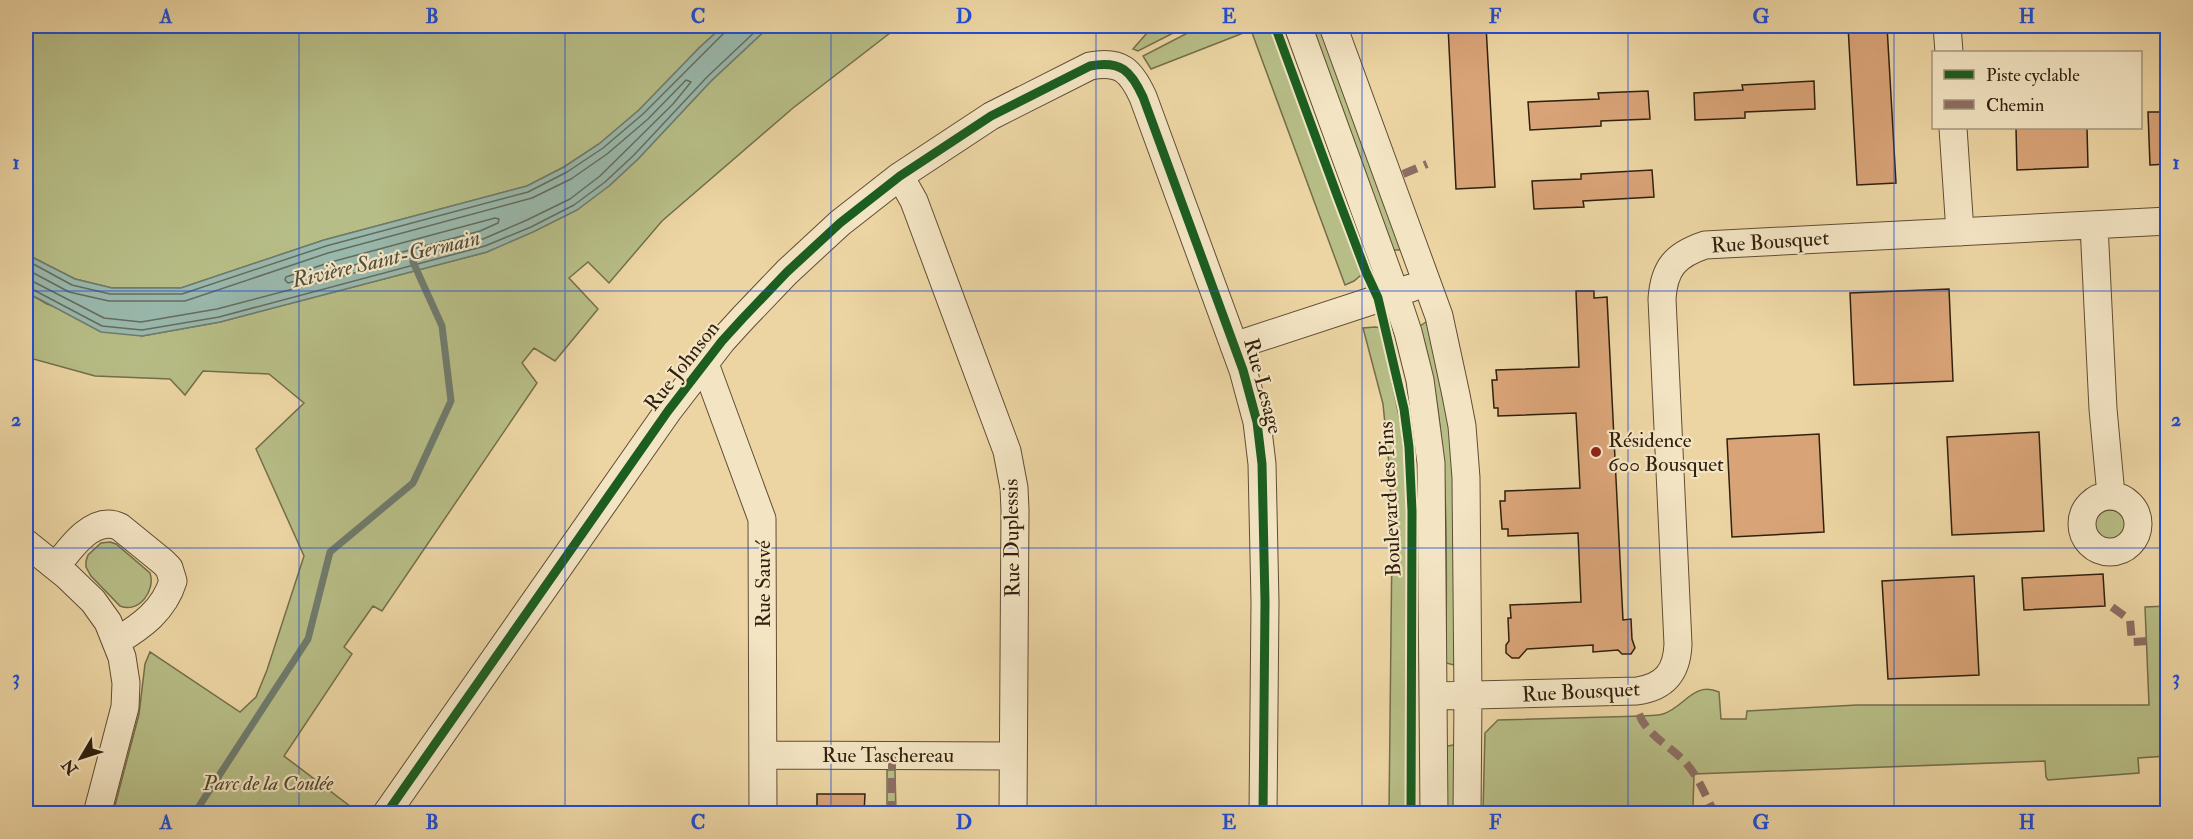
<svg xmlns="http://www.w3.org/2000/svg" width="2193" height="839" font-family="'IM FELL Double Pica',serif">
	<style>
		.green { fill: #b7bd86; stroke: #746e4a; stroke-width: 1.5 }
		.water { fill: #99b8ac; stroke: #6f7b6d; stroke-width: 1.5 }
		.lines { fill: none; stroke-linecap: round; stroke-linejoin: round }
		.shore { stroke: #656c5d; stroke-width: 1.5 }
		.stream { stroke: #6f7b6d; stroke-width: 7 }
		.building { fill: #d8a377; stroke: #31200e; stroke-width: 1.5 }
		.minor-casing { stroke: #604d33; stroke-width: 29 }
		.minor { stroke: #f3e4c3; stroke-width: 27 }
		.quiet { stroke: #8d6e63; stroke-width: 8; stroke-dasharray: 15 8; stroke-linecap: butt }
		.cycleway-casing { stroke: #f3e4c3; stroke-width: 13 }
		.cycleway { stroke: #1b5e20; stroke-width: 9 }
		.grid { fill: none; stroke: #1d4ed8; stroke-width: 1.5; stroke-opacity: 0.55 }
		.poi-dot { fill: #8f2418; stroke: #f3e4c3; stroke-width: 2 }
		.labels { text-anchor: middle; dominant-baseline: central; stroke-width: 4.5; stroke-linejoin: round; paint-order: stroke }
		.street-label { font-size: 21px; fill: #31200e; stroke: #f3e4c3 }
		.poi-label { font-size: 21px; fill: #31200e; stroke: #f3e4c3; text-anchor: start }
		.park-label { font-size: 21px; font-style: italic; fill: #52472c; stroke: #f3e4c3 }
		.water-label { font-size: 22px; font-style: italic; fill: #504e3d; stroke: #f3e4c3 }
		.neatline { fill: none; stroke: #1d4ed8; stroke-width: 2 }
		.grid-label { font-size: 20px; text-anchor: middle; font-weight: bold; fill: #1d4ed8 }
	</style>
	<rect width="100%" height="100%" fill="#ecd5a3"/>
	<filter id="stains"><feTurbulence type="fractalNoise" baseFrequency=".00333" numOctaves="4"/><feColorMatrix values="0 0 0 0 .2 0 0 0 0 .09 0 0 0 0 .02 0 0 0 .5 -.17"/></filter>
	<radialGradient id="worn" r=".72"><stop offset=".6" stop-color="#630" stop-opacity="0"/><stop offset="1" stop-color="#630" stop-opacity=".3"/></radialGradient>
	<path class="green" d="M26 26H723L699 48 639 110 599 144 564 167 527 186 324 240 181 288H112L75 279 26 254Z
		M770 26H899L793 108 662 221 609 283 588 262 569 278 598 309 555 361 534 348 522 363 537 383 382 611 373 606 344 647 352 654 284 756 359 813H113L139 714 145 664 150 652 240 712 256 697 267 670 304 556 256 449 304 403 269 374 203 371 185 395 170 379 95 376 26 357V292L47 304 142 336 220 322 487 252 609 186 638 159 711 81Z
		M1153 26H1187L1138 51 1133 49Z
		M1201 26H1270L1361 275 1354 281 1345 285 1251 30 1151 69 1143 56Z
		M1311 26H1321L1402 248 1400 250H1392Z
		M1426 322 1429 323 1452 434 1456 662 1454 665 1446 663V659C1446 547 1452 434 1420 326Z
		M1375 327 1381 328 1401 426 1407 482V813H1389L1392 541 1390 475 1383 404 1363 328Z
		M2095 525a15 15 0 1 1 30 0a15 15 0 1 1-30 0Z
		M110 542 116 544 150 573C156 590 139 614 120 606L91 576 86 567V561L88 555 101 543Z
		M2167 606V756L2138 758 2139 773 2048 780 2046 777 2045 761 1694 774 1693 807 1687 813H1483L1485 733 1498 720 1643 716C1650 715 1657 716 1663 714 1685 707 1693 681 1719 692L1721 719H1746L1747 711 1857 705H2149L2145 607Z
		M1453 745 1456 747 1455 813 1445 814V749L1448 746Z
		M887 770H895L896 813H887Z"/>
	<path class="water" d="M723 26H770L711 81 638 159 609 186 577 210 533 232 487 252 220 322 142 336 101 332 26 292V254L75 279 112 288H181L324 240 527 186 564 167 599 144 639 110 699 48Z"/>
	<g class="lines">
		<path class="shore" d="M495 218 499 219 498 223 480 231 299 280 288 283 285 280 286 277 331 262Z
			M26 260 72 285 110 294H182L326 246 528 192 567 172 603 148 643 114 725 32 727 26
			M26 269 69 292 109 301H185L328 253 532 198 571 179 607 154 648 119 686 80 691 82 673 104 600 176 570 199 527 220 483 239 217 309 141 322 104 318 34 282 26 280
			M26 288H30L102 326 142 330 219 317 485 246 531 227 574 205 605 182 634 155 707 77 761 26"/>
		<path class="stream" d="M194 814 308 639 330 552 413 483 451 401 442 326 413 262"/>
	</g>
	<path class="building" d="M1448 26H1486L1495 187 1456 189Z
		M1848 26H1887L1896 183 1857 185Z
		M1814 81 1815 109 1745 112V118L1695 120 1694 93 1743 90 1742 85Z
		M1648 91 1650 119 1601 121V126L1530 130 1528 102 1599 99 1598 93Z
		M2148 112H2168V164L2150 165Z
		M2016 128H2087L2088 167 2017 170Z
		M1652 170 1654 197 1583 201 1584 207 1534 209 1532 181 1581 179V174Z
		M1949 289 1953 381 1854 385 1850 293Z
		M1576 291H1594V298L1607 297 1623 620 1631 619 1632 639 1635 648 1631 654H1622L1618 650 1593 652V645L1527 649 1519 658H1512L1506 653V645L1509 641 1508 618H1511L1510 605 1581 602 1578 533 1508 536V529H1502L1500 501H1505V491L1580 488 1576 413 1498 416V408H1494L1492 380H1497L1496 370 1579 367Z
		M2039 432 2044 531 1952 535 1947 437Z
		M1819 434 1824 532 1732 537 1727 439Z
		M2103 574 2105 606 2024 610 2022 578Z
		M1974 576 1979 675 1888 679 1882 581Z
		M817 794H865L864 813H817Z"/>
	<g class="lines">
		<defs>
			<path id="minor" d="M1298 26 1395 293 1408 332 1420 380 1431 463 1434 814
				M1333 26 1439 316 1456 395 1462 426 1466 478 1468 696 1467 814
				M1947 26 1949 52
				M1953 128 1960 232
				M900 176 914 201 1007 451 1014 488 1015 510 1013 814
				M2094 225 2103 409 2111 495
				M1234 346 1411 288
				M705 364 762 519 763 814
				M2082 524a28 28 0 1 1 56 0a28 28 0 1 1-56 0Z
				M26 543 67 576 93 601 108 622 122 657 126 683 125 707 97 814
				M56 567C70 548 94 514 120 527L163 562 169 568 173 581C164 610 142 626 117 641
				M1434 696 1637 691C1665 687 1677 672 1678 644L1662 299C1664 268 1675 255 1705 245L2168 221
				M763 755 1013 756
				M386 814 668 411 722 341 743 318 787 272 840 223 900 176 991 116 1090 66C1121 60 1131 71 1143 97L1243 370 1257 422 1262 464 1265 602 1263 814"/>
		</defs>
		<use href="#minor" class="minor-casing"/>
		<use href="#minor" class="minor"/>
		<path class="quiet" d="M1403 174 1427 164
			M2112 607 2130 620 2132 642 2147 641
			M1639 714C1647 735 1670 746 1685 762 1697 775 1704 792 1712 808
			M892 755V814"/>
		<defs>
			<path id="cycleway" d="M1275 26 1337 195 1366 272 1378 298 1404 409 1409 447 1412 511 1411 814
				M386 814 668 411 722 341 743 318 787 272 840 223 900 176 991 116 1090 66C1121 60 1131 71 1143 97L1243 370 1257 422 1262 464 1265 602 1263 814"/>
		</defs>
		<use href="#cycleway" class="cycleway-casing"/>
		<use href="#cycleway" class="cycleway"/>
	</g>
	<path class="grid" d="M299 26V814M565 26V814M831 26V814M1096 26V814M1362 26V814M1628 26V814M1894 26V814M26 291H2168M26 548H2168"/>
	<circle class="poi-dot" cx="1596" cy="452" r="6"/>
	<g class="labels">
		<g class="street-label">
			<text transform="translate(1770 242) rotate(-4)">Rue Bousquet</text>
			<text transform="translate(682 366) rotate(-52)">Rue Johnson</text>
			<text transform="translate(1263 386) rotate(75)">Rue Lesage</text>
			<text transform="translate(1390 499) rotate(-93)">Boulevard des Pins</text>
			<text transform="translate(1012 538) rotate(-91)">Rue Duplessis</text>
			<text transform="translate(763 584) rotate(-90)">Rue Sauvé</text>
			<text transform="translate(1581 692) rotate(-3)">Rue Bousquet</text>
			<text x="888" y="755">Rue Taschereau</text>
		</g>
		<g class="poi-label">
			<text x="1608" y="440">Résidence<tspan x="1608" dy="24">600 Bousquet</tspan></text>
		</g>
		<g class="park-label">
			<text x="268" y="783">Parc de la Coulée</text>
		</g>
		<g class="water-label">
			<text transform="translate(386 259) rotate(-13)">Rivière Saint-Germain</text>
		</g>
	</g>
	<rect width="2193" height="839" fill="none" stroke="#ecd5a3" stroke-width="66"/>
	<rect x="1932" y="51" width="210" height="78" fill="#f3e4c3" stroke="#a5967b" stroke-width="1.5"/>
	<rect x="1944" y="70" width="30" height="9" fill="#1b5e20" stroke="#a5967b" stroke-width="1.5"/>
	<text x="1986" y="81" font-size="18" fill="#31200e">Piste cyclable</text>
	<rect x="1944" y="100" width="30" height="9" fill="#8d6e63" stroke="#a5967b" stroke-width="1.5"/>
	<text x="1986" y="111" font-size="18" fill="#31200e">Chemin</text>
	<g transform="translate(81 758) rotate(231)" stroke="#f3e4c3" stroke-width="4.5" paint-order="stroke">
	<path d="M0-4.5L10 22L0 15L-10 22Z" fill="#31200e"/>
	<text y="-9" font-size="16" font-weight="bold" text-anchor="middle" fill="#31200e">N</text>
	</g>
	<rect x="33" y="33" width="2127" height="773" class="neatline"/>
	<g class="grid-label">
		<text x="166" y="23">A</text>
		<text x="432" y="23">B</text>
		<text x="698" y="23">C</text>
		<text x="964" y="23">D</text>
		<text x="1229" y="23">E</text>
		<text x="1495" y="23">F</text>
		<text x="1761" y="23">G</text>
		<text x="2027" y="23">H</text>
		<text x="16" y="169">1</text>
		<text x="2176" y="169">1</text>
		<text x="16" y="426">2</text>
		<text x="2176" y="426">2</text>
		<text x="16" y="684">3</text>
		<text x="2176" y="684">3</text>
		<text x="166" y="829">A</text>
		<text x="432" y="829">B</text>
		<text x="698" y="829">C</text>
		<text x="964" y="829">D</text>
		<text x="1229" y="829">E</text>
		<text x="1495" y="829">F</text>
		<text x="1761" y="829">G</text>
		<text x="2027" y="829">H</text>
	</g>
	<rect width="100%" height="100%" filter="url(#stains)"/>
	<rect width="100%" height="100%" fill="url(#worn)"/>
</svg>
